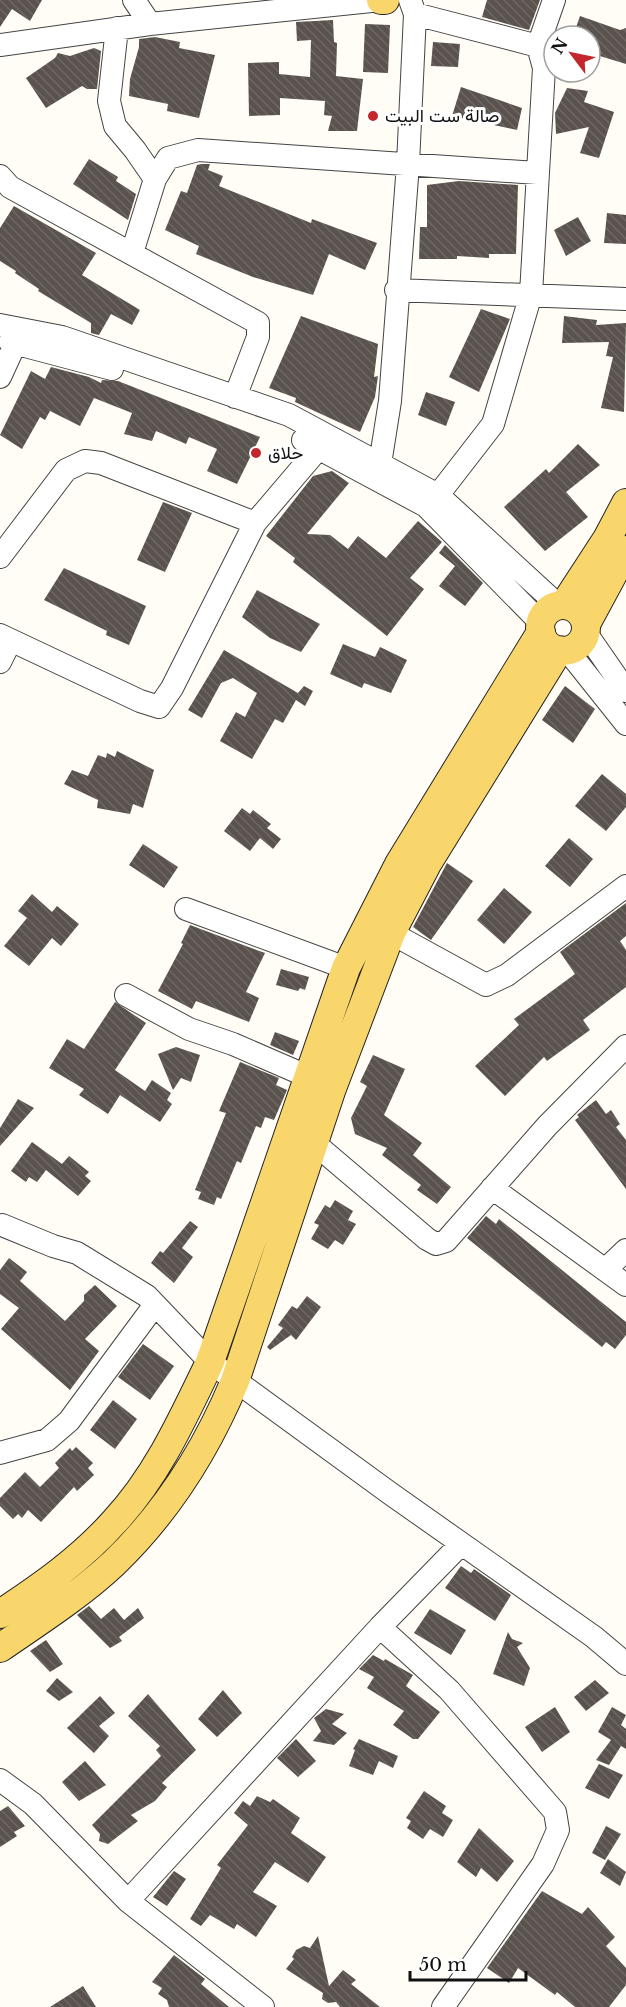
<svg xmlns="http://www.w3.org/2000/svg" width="626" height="2007" font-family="'Libre Baskerville',Vazirmatn,serif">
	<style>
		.building { fill: url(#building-back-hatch) }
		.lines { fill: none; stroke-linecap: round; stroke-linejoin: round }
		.minor-casing { stroke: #444; stroke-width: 24 }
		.major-casing { stroke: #222; stroke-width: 30 }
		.minor { stroke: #fff; stroke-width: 22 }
		.major { stroke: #f9d66b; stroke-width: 28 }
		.poi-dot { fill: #c4262e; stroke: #fff; stroke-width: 2 }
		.labels { text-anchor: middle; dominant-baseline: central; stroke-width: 6; stroke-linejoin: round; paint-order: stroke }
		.poi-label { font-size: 18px; fill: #111; stroke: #fff; text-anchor: start }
	</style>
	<defs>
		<pattern id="building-back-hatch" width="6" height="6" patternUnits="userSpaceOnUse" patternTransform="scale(1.5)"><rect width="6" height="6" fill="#5a524d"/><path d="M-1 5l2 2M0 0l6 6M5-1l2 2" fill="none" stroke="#6d6662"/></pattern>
	</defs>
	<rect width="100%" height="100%" fill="#fffdf5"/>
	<path class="building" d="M0 0H42L30 21 12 9 0 27Z
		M487 0H540L529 30 482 17Z
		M580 16 620 30 626 28V64L590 53V36H573Z
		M333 20 334 42 337 43 336 76 363 79 357 131H328L332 116 324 115 325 101 280 98V115L249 116 248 63 279 62V74L310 77 311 40 297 41 296 22Z
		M365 24 390 25 388 73 363 72Z
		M155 37 180 42 179 48 215 55 199 118 167 111 168 104 129 96 130 79 139 47V39Z
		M433 42 460 44 458 67 431 66Z
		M94 48 101 51 97 89H87L82 86 46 108 26 78 55 58 58 53 70 56Z
		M461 87 522 108 517 130 452 116Z
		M567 88 588 91 584 102 614 112 599 158 580 153 589 127 556 134 555 113Z
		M89 159 118 177 116 181 136 194 128 220 73 184Z
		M201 164H210L208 170 223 176 219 186 311 223 312 219 377 243 365 270 329 254 313 295 253 277 196 254 199 246 165 230 181 191 187 193 197 165Z
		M459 181 518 185 516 254H489V258L457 256V259H419L420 227H427V185Z
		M14 206 96 253 82 275 140 310 132 325 111 314 99 335 91 333V323L38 291 39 289 15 273 16 271 0 261V228Z
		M607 213 626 215V244L604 243Z
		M578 217 591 241 566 256 554 230Z
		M481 309 510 319 479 392 449 377Z
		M301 316 378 344 374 377 378 376 375 397 360 432 295 402 296 398 269 388Z
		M564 316 597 320 596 325 626 323 624 412 601 408 613 357 606 356 609 342 562 343Z
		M51 367 89 377 101 383 102 380 118 381 260 437 237 484 207 471 217 449 189 437 186 444 156 431 152 441 124 434 132 413 94 398 80 426 50 411 45 420 40 417 22 449 0 435 31 371 45 379Z
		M426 392 455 402 446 426 418 415Z
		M578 444 600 465 566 492 588 517 545 551 504 507 546 469 549 473Z
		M332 471 349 483 307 534 330 535 348 549 358 536 386 558 418 521 442 542 410 578 424 589 387 636 293 562 295 558 266 536 313 476Z
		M163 502 192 513 165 572 137 560Z
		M445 545 483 583 465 606 439 586 455 566 439 553Z
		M64 568 146 606 129 645 106 635 107 631 44 600Z
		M257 590 320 624 301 652 270 638 242 617Z
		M343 644 375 657 380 647 407 660 391 693 364 683 362 688 330 674Z
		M224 650 298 693 304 686 313 691 305 706 296 700 283 723 275 719 252 759 220 741 236 712 245 717 257 693 233 678 221 683 202 718 188 710Z
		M565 686 595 709 573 743 542 720Z
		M117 751 154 770 143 808 133 804 130 814 97 808 98 800 64 784 72 770 88 776 98 755 106 758 107 753 115 757Z
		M602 774 626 794V807L606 831 575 806Z
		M242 808 250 814 253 810 271 824 267 828 281 839 273 849 260 838 250 851 224 831Z
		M569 838 593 859 570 887 545 866Z
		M143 844 178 867 164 888 129 865Z
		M447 863 473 881 431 940 413 927Z
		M504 888 532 912 504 944 477 920Z
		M32 894 52 912 57 906 79 924 61 946 52 938 29 966 4 946 27 918 18 911Z
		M626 903V936L620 941 626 950V987L583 1020 590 1030 547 1061 544 1057 505 1096 475 1066 519 1025 514 1019 575 974 560 952Z
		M190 925 265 953 246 992 259 998 249 1022 196 1001 192 1009 158 991 183 944 181 943Z
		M281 969 309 977 305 990 300 988 298 991 276 985Z
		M115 1002 146 1023 115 1070 145 1091 152 1080 171 1093 167 1100 172 1104 160 1122 120 1095 108 1114 79 1095 84 1089 49 1068 67 1039 84 1049Z
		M275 1032 299 1041 293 1055 270 1045Z
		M176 1047 200 1055 191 1082 181 1078 173 1090 158 1054Z
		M373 1055 405 1069 384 1115 422 1143 413 1155 451 1187 437 1204 417 1190 421 1185 382 1155 387 1148 355 1134 351 1118 367 1086 360 1082Z
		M240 1062 279 1078 276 1085 287 1090 274 1120 265 1117 261 1128 256 1126 241 1163 237 1161 221 1199 217 1197 214 1205 198 1199 201 1192 195 1190 226 1113 219 1111Z
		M18 1099 34 1108 0 1146V1128Z
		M596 1100 606 1114 611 1110 620 1124 616 1127 626 1140V1189L575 1120 579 1117 577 1115Z
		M32 1142 62 1164 69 1156 89 1172 85 1176 91 1181 78 1196 46 1170 37 1182 29 1177 26 1182 11 1171Z
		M335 1200 353 1211 348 1220 356 1224 343 1245 335 1240 328 1249 311 1239 319 1225 314 1223 325 1205 330 1208Z
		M486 1216 496 1224 499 1219 626 1322V1335L615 1349 606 1342 602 1347 467 1238Z
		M190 1221 198 1227 182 1248 193 1257 174 1283 151 1263 160 1251 163 1253Z
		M9 1258 27 1272 20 1281 65 1321 84 1301V1295L95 1285 117 1306 85 1339 99 1351 70 1390 1 1329 19 1308 0 1294V1270Z
		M307 1296 321 1307 296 1340 291 1335 270 1350 267 1347 283 1328 278 1325 292 1306 297 1309Z
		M143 1344 174 1366 150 1400 118 1377Z
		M113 1400 137 1419 115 1449 90 1430Z
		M76 1447 93 1463 88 1468 94 1475 77 1491 74 1487 41 1522 28 1510 22 1518 18 1514 13 1519 0 1506V1498L25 1472 40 1487 59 1468 55 1463 70 1448 72 1451Z
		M461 1566 471 1573 474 1569 511 1595 495 1621 445 1588Z
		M89 1606 101 1619 114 1608 124 1620 138 1608 144 1618 119 1637 122 1641 110 1648 77 1615Z
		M430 1609 466 1630 451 1655 414 1633Z
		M508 1632 512 1639 523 1643 517 1647 530 1668 524 1686 493 1674Z
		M46 1640 63 1664 50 1672 30 1651Z
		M373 1655 384 1661 385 1659 413 1675 406 1686 440 1712 418 1739H413L393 1725 404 1711 367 1688 374 1677 359 1669Z
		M57 1678 73 1692 59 1701 46 1691Z
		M595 1680 609 1693 586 1711 574 1697Z
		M223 1690 242 1713 217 1737 198 1719Z
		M148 1694 196 1750 162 1783 167 1787 155 1801 131 1815 138 1821 108 1844 99 1841 100 1834 92 1825 161 1756 156 1750 160 1746 128 1716Z
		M100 1696 115 1713 99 1726 109 1736 94 1753 67 1728Z
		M555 1707 570 1732 542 1752 525 1727Z
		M612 1707 626 1715 621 1725 626 1729V1749L621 1746 609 1765 596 1760 611 1740 598 1732Z
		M326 1709 344 1714 332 1724 347 1733 334 1745 313 1741 321 1731 314 1718Z
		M296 1739 316 1761 298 1777 277 1758Z
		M359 1739 398 1756 393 1768 379 1761 373 1775 349 1766 355 1750 353 1749Z
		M85 1761 106 1785 79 1801 62 1782Z
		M599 1764 623 1775 609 1799 585 1788Z
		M424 1791 446 1806 442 1813 453 1820 443 1837 430 1829 423 1839 407 1828 411 1821 406 1818Z
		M257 1796 270 1802 273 1799 300 1818 291 1833 326 1857 308 1883 275 1862 253 1892 277 1906 256 1937 237 1924 234 1929 210 1915 201 1926 190 1919 221 1868 217 1865 248 1825 234 1813 243 1801 250 1806Z
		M8 1806 25 1826 14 1832 17 1836 0 1847V1811Z
		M606 1826 621 1834 605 1860 592 1853Z
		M479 1828 514 1861 497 1882 481 1868 476 1877 457 1862Z
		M608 1859 626 1872 620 1886 600 1873Z
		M174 1871 186 1879 167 1906 153 1897Z
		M542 1891 582 1914 588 1907 615 1937 606 1946 626 1968V1985L609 2007H575L557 1992 555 1995 518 1968 509 1983 487 1968Z
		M318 1936 329 1986 343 1970 356 1980 351 1984 380 2007H340L336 2002 328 2003 322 1999 323 1993 286 1969 294 1959 292 1957 296 1950 304 1946 310 1948Z
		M174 1955 205 1979 201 1984 229 2007H169L167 2000 158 1994 162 1988 152 1982Z
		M83 1986 96 2007H50Z"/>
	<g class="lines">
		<defs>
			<path id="minor" d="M134 0 150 24
				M415 14 538 46
				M117 28 109 101 115 126 135 150 155 179
				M0 45 150 24 381 0
				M0 176 10 187 258 323V337L235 397
				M132 253 155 179 168 158 198 150 537 173
				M396 290 626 299
				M0 325 62 337 289 415 438 495 559 606
				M10 342 112 369
				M0 377 16 342 19 329
				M303 440 426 506 541 623
				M380 464 390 401 408 164 415 14 410 0
				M438 495 493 424 531 294 544 68 538 46 554 0
				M0 557 66 470 85 461 101 463 255 523
				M586 633 626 691
				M0 635 140 701 159 707 172 688 255 523 318 449
				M567 650 626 724
				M0 662 10 642
				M186 909 346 968
				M391 933 486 985 507 975 626 886
				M126 995 189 1029 233 1044 309 1077
				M314 1143 427 1239 436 1244 446 1241 547 1126 626 1046
				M492 1188 626 1285
				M2 1225 53 1246 77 1253 147 1296 210 1362 391 1494 594 1637 626 1664
				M605 1270 626 1250
				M0 1453 47 1440 69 1421 154 1306
				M380 1627 449 1690 555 1812 558 1830 543 1864 443 2007
				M0 1780 33 1804 128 1901 263 2007
				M128 1901 380 1627 461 1544"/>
			<path id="major" d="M381 0H385
				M564 605 607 539 626 503
				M540 628a23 23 0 1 1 46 0a23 23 0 1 1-46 0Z
				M586 624 626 550
				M0 1614C41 1587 81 1559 114 1522 157 1476 183 1418 210 1362L346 968 399 864 541 632
				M0 1648C39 1621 80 1595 114 1563 167 1512 207 1448 235 1381L331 1091 391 933 427 864 559 650"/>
		</defs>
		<use href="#minor" class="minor-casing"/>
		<use href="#major" class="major-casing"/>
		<use href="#minor" class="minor"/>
		<use href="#major" class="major"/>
	</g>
	<g class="poi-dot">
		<circle cx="373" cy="116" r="6"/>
		<circle cx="256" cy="453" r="6"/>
	</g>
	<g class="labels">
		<g class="poi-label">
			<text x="385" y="116">صالة ست البيت</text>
			<text x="268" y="453">حلاق</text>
		</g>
	</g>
	<g transform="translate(572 54) rotate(302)"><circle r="28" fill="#ffffff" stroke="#a0a0a0" stroke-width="1.5"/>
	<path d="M0-4.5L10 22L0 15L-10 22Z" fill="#c4262e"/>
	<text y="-9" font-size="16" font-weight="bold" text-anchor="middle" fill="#111111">N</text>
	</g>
	<path d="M410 1971v9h116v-9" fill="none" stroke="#111111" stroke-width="3"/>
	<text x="419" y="1971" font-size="18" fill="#111111" stroke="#ffffff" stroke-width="4.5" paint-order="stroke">50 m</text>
</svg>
